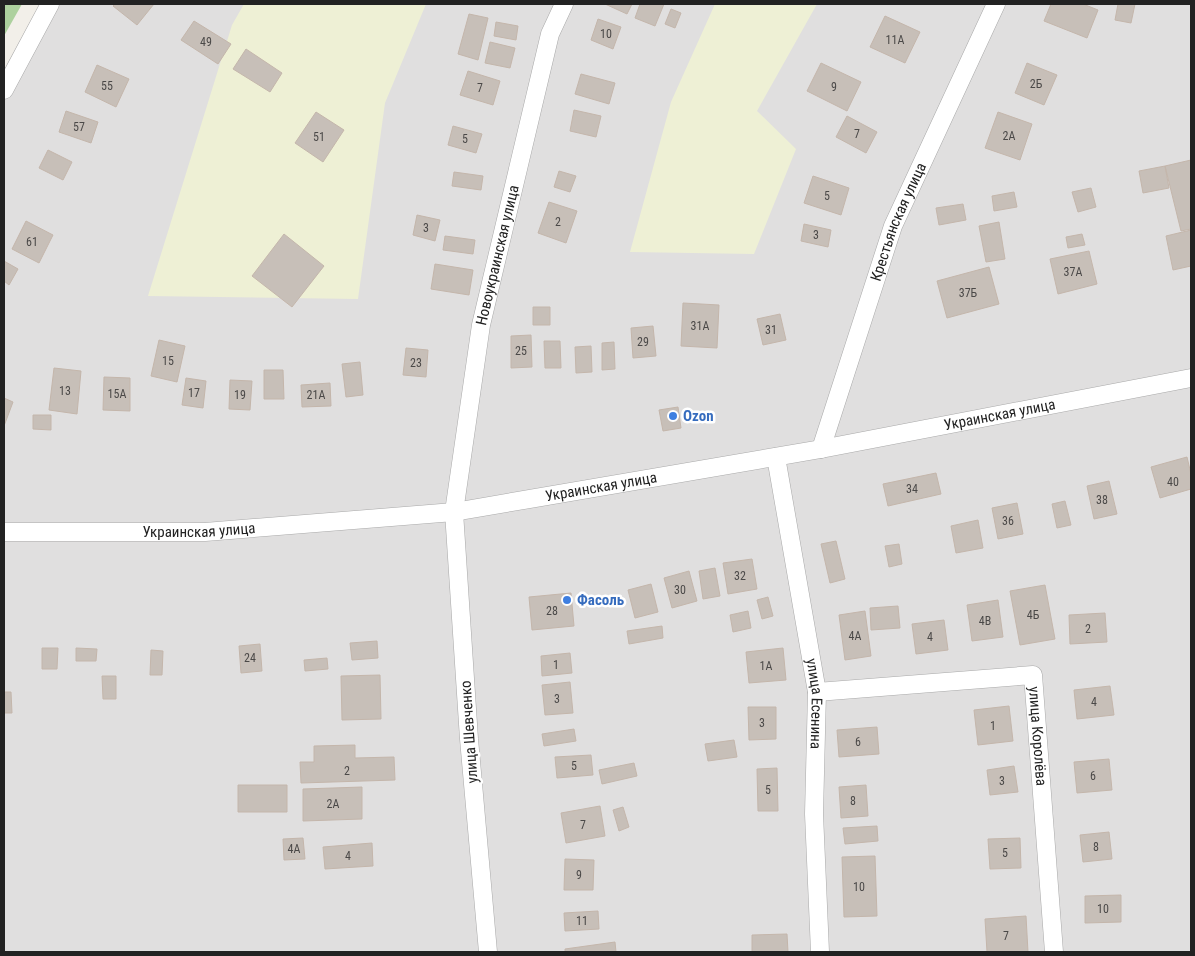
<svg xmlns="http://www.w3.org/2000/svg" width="1195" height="956" font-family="'Roboto Condensed',sans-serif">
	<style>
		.residential { fill: #e0dfdf }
		.farmland { fill: #eef0d5 }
		.forest { fill: #add19e }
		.building { fill: #c7bfb8; stroke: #c4b6ab }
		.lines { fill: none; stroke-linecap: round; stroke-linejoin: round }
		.street-casing { stroke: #a9a9a9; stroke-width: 19 }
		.street { stroke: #fff; stroke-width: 18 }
		.shop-dot { fill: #3f7fe0; stroke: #fff; stroke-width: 2 }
		.labels { text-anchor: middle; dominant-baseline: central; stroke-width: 5; stroke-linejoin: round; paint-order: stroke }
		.number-label { font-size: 12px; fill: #4b4948 }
		.street-label { font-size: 15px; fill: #222; stroke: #fff }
		.shop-label { font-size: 15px; font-weight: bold; fill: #366cbe; stroke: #fff; text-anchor: start }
	</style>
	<rect width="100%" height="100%" fill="#f2efe9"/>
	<path class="residential" d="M52 4H1191V952H4V88Z"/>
	<path class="farmland" d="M244 4H426L385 103 358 299 148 296 232 25Z
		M715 4H817L757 111 796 149 754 254 630 252 671 102Z"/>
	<path class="forest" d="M4 4H22L4 36Z"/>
	<path class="building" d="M115 4H154L137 25 113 6Z
		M605 4H632L627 14Z
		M640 4H664L655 26 635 18Z
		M1051 4H1083L1098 10 1087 38 1044 21Z
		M1118 4H1135L1131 23 1115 20Z
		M671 9 681 13 675 28 665 24Z
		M469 14 488 18 478 60 458 54Z
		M885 16 920 32 905 63 870 47Z
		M598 19 621 27 613 49 591 40Z
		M194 21 231 44 218 64 181 40Z
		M496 22 518 26 516 40 494 36Z
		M490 42 515 48 510 68 485 63Z
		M246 49 282 73 270 92 233 69Z
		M821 63 861 82 847 111 807 91Z
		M1027 63 1057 75 1044 105 1015 93Z
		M97 65 129 79 116 107 85 92Z
		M468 71 500 81 493 105 460 95Z
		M581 74 615 83 609 104 575 94Z
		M574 110 601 116 596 137 570 131Z
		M66 111 98 122 91 143 59 132Z
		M316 112 344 130 323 162 295 143Z
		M998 112 1032 124 1020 160 985 148Z
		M847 116 877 132 866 153 836 137Z
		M453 126 482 134 476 153 448 145Z
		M48 150 72 162 63 180 39 168Z
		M1191 160V229L1181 231 1165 166Z
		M1165 166 1169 188 1143 193 1139 171Z
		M559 171 576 176 570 192 554 187Z
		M454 172 483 176 481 190 452 186Z
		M813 176 849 188 841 215 804 203Z
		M1091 188 1096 207 1078 212 1072 192Z
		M1014 192 1017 207 994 211 992 196Z
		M549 202 577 211 566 243 538 233Z
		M963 204 966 220 939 225 936 208Z
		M417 215 440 220 435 241 413 235Z
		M26 221 53 235 39 263 12 249Z
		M999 222 1005 259 986 262 979 226Z
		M804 224 831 230 828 247 801 241Z
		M1191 230V266L1173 270 1166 236Z
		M284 234 324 266 292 307 252 276Z
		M1082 234 1085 245 1068 248 1066 237Z
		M445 236 475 240 473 254 443 250Z
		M1089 251 1097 284 1058 294 1050 259Z
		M4 261 18 269 9 285 4 281Z
		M435 264 473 270 469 295 431 289Z
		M989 267 999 304 947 318 937 281Z
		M683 303 719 305 717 348 681 346Z
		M533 307H550V325H533Z
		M780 314 786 340 763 345 757 319Z
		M653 326 656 356 633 358 631 328Z
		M531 335 532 367 511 368V336Z
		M159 340 185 346 177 382 151 376Z
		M544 341H560L561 368H545Z
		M614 342 615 369 602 370V343Z
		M591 346 592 372 576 373 575 347Z
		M406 348 428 350 426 377 403 375Z
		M360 362 363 395 346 397 342 364Z
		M54 368 81 371 77 414 49 410Z
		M264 370H283L284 399H264Z
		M104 377 130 378V411L103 410Z
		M186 378 206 381 203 408 182 405Z
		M230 380 252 381 250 410 229 409Z
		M330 383 331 406 302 407 301 385Z
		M4 398 13 402 4 426Z
		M678 407 681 428 663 431 659 410Z
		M33 415H51V430L33 429Z
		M1187 457 1191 474V489L1160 498 1151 467Z
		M936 473 941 494 888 506 883 484Z
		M1109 481 1117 514 1094 519 1087 486Z
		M1065 501 1071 525 1057 528 1052 504Z
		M1017 503 1023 534 998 539 992 508Z
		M978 520 983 548 956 553 951 526Z
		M836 541 845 579 830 583 821 544Z
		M899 544 902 564 889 567 885 546Z
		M752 559 757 589 728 594 723 563Z
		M715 568 720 596 703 599 699 571Z
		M689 571 697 601 672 608 664 578Z
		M651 584 658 612 635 618 628 590Z
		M1045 585 1055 639 1020 645 1010 591Z
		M571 593 574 626 532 630 529 597Z
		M768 597 773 616 762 619 757 600Z
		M998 600 1003 637 972 641 967 605Z
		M898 606 900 628 871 630 870 608Z
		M748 611 751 628 733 632 730 615Z
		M865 611 871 656 845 660 839 615Z
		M1105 613 1107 642 1070 644 1069 615Z
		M944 620 948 650 916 654 912 624Z
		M662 626 663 638 629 644 627 631Z
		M377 641 378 658 352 660 350 643Z
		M260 644 262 671 241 673 239 646Z
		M42 648H58L57 669H42Z
		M76 648 97 649 96 661H76Z
		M783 648 786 680 749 683 746 652Z
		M151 650 163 651 162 675H150Z
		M570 653 572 673 542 676 541 656Z
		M327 658 328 669 305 671 304 660Z
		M380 675 381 719 342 720 341 676Z
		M102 676H116V699H103Z
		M570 682 573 713 545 715 542 685Z
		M1110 686 1114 715 1077 719 1074 690Z
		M4 692H11L12 713H4Z
		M1009 706 1013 741 978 745 974 710Z
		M748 707H776V739L749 740Z
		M877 727 879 754 839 757 837 730Z
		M574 729 576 741 544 746 542 734Z
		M734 740 737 757 708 761 705 744Z
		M355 745V758L394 757 395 780 301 783 300 762H314V746Z
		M591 755 593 775 557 778 555 757Z
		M1109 759 1112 790 1077 793 1074 762Z
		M634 763 637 776 602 784 599 770Z
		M1014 766 1018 792 990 795 987 770Z
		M777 768 778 811H758L757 769Z
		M238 785H287V812H238Z
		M866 785 868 816 841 818 839 787Z
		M362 787V819L303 821V789Z
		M600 806 605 836 566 843 561 813Z
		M623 807 629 827 619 831 613 810Z
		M877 826 878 841 845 844 843 828Z
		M1109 832 1112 859 1083 862 1080 835Z
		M303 838 305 859 284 860 283 839Z
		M1020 838 1021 868 990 869 988 839Z
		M372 843 373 866 325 869 323 847Z
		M875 856 877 916 844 917 842 857Z
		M565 859 594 860 593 890H564Z
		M1121 895V922L1085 923V896Z
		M598 911 599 929 565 931 564 913Z
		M1026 916 1028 952H987L985 919Z
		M787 934 788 952H752V935Z
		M615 942 616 952H565V949Z"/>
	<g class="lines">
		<defs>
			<g id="street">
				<path d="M4 90 50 4"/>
				<path id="s1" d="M821 449 893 226 996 4"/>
				<path id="s2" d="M776 457 817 692 814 814 820 952"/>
				<path id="s3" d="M4 532H205L454 512 821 449 1191 378"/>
				<path id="s4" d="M817 692 1033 675 1054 952"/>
				<path id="s5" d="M488 952 469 739 454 512 481 325 550 34 564 4"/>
			</g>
		</defs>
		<use href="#street" class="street-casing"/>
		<use href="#street" class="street"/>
	</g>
	<g class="shop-dot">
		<circle cx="673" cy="416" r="5"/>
		<circle cx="567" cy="600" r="5"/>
	</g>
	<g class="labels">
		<g class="number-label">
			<text x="606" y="34">10</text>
			<text x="895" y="40">11А</text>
			<text x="206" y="42">49</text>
			<text x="1036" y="84">2Б</text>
			<text x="107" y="86">55</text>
			<text x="834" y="87">9</text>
			<text x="480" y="88">7</text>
			<text x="79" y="127">57</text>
			<text x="857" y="134">7</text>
			<text x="1009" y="136">2А</text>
			<text x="319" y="137">51</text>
			<text x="465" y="139">5</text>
			<text x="827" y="196">5</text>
			<text x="558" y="222">2</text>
			<text x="426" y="228">3</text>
			<text x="816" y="235">3</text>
			<text x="32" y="242">61</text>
			<text x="1073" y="272">37А</text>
			<text x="968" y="293">37Б</text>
			<text x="700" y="326">31А</text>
			<text x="771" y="330">31</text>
			<text x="643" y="342">29</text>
			<text x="521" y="351">25</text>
			<text x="168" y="361">15</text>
			<text x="416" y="363">23</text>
			<text x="65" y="391">13</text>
			<text x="194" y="393">17</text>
			<text x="117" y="394">15А</text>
			<text x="240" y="395">19</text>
			<text x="316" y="395">21А</text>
			<text x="1173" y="482">40</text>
			<text x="912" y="489">34</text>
			<text x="1102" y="500">38</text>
			<text x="1008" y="521">36</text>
			<text x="740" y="576">32</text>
			<text x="680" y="590">30</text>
			<text x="552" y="611">28</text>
			<text x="1033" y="615">4Б</text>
			<text x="985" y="621">4В</text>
			<text x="1088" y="629">2</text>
			<text x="855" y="636">4А</text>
			<text x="930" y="637">4</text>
			<text x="250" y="658">24</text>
			<text x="556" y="665">1</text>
			<text x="766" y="666">1А</text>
			<text x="557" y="699">3</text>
			<text x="1094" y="702">4</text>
			<text x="762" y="723">3</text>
			<text x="993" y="726">1</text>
			<text x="858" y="742">6</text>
			<text x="574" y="766">5</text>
			<text x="347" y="771">2</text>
			<text x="1093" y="776">6</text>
			<text x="1002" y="781">3</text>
			<text x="768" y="790">5</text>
			<text x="853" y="801">8</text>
			<text x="333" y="804">2А</text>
			<text x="583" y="825">7</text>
			<text x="1096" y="847">8</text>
			<text x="294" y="849">4А</text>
			<text x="1005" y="853">5</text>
			<text x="348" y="856">4</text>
			<text x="579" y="875">9</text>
			<text x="859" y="887">10</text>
			<text x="1103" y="909">10</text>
			<text x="582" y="921">11</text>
			<text x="1006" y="936">7</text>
		</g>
		<g class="street-label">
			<text stroke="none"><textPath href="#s1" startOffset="240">Крестьянская улица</textPath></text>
			<text stroke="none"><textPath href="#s5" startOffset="702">Новоукраинская улица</textPath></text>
			<text stroke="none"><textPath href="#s3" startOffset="1005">Украинская улица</textPath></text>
			<text stroke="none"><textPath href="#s3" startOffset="600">Украинская улица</textPath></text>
			<text stroke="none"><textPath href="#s3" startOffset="195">Украинская улица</textPath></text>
			<text stroke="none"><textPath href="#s2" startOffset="250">улица Есенина</textPath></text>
			<text transform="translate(469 732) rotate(-94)">улица Шевченко</text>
			<text stroke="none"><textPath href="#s4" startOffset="278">улица Королёва</textPath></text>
		</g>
		<g class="shop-label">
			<text x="683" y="416">Ozon</text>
			<text x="577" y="600">Фасоль</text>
		</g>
	</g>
	<rect width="1195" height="956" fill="none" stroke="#222222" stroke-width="10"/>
</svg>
